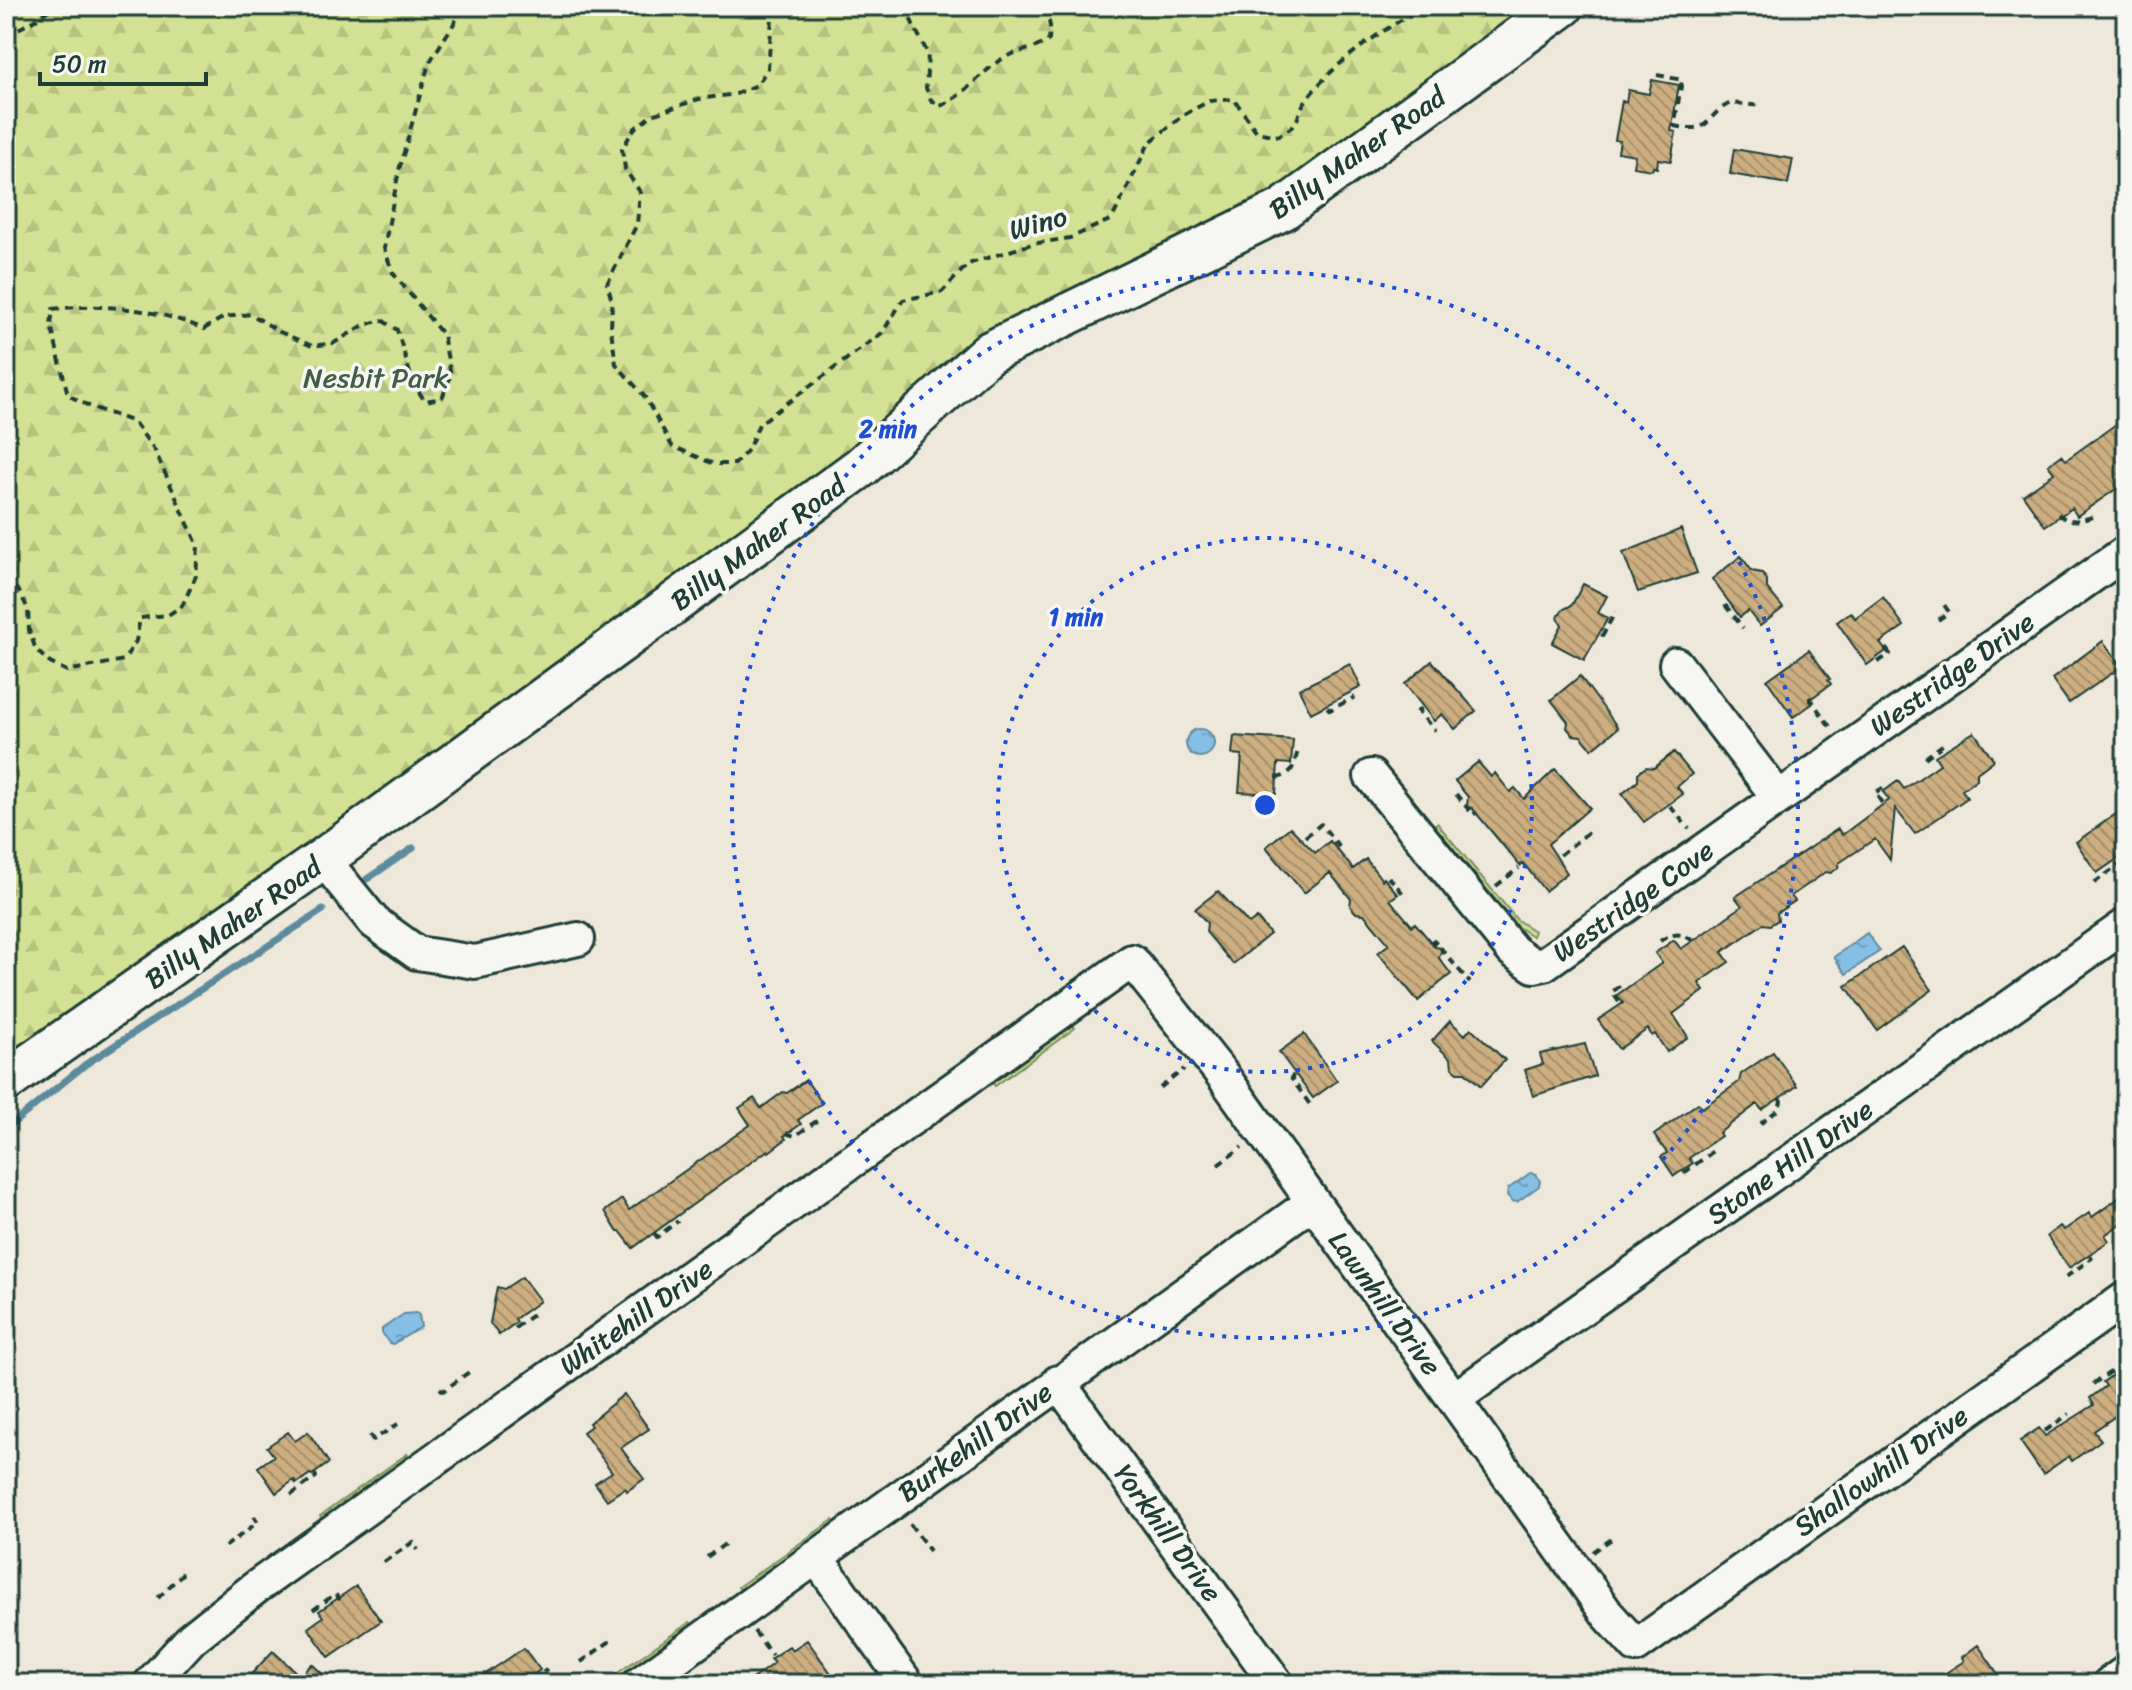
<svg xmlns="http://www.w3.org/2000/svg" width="2132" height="1690" font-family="Sriracha,sans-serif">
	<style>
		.grass { fill: #d3e194; stroke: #798f64; stroke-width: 2 }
		.forest { fill: url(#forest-firs); stroke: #798f64; stroke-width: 2 }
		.water { fill: url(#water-ripples); stroke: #5d8b9e; stroke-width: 2 }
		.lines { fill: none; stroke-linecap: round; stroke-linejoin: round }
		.stream { stroke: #5d8b9e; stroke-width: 7 }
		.building { fill: url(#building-back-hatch); stroke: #1f3d34; stroke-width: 2 }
		.minor-casing { stroke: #1f3d34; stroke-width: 38 }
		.major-casing { stroke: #1f3d34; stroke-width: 46 }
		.path { stroke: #1f3d34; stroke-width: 4; stroke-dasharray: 8 6; stroke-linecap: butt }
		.minor { stroke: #f6f6f2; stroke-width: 32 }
		.major { stroke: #f6f6f2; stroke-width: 40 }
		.ring { fill: none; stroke: #1d4ed8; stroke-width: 4; stroke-dasharray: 4 8 }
		.labels { text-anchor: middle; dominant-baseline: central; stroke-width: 7; stroke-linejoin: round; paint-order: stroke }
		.street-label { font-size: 28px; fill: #1f3d34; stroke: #f6f6f2 }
		.park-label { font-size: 28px; fill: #435e47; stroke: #f6f6f2 }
		.centre { fill: #1d4ed8; stroke: #f6f6f2; stroke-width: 4 }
		.ring-label { font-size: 24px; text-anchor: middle; font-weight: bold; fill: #1d4ed8; stroke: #f6f6f2; stroke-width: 7; stroke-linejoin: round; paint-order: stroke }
	</style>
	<defs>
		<pattern id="forest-firs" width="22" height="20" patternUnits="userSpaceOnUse" patternTransform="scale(2)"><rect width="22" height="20" fill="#d3e194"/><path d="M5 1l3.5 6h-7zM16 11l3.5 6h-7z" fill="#b5c280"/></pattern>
		<pattern id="water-ripples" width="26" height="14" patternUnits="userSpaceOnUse" patternTransform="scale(2)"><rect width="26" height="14" fill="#86bfe5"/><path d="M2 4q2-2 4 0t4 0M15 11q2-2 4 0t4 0" fill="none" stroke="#6d9cba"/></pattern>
		<pattern id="building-back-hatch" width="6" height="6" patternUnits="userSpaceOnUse" patternTransform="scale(2)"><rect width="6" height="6" fill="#ccae81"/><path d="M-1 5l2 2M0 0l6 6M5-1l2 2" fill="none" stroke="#a58f6a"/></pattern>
	</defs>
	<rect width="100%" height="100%" fill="#eee8db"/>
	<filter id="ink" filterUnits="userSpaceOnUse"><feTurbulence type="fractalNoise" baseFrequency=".0125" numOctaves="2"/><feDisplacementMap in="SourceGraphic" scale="16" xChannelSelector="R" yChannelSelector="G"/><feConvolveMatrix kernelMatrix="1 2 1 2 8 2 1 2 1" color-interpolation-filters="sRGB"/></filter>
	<g filter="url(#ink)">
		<path class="grass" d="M1437 823 1517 920 1534 931 1532 936 1518 927 1434 825Z
			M1072 1024 1075 1028 995 1086 992 1082Z
			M407 1454 410 1458 322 1520 320 1516Z
			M833 1520 835 1524 741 1590 738 1587Z
			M690 1622 692 1625 611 1683 608 1680Z"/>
		<path class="forest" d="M6 6H1568L1255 223 1007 342 6 1089Z"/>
		<path class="water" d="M1186 743a14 14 0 1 1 28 0a14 14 0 1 1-28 0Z
			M1867 933 1880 951 1846 974 1834 957Z
			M1530 1173 1536 1174 1540 1181 1539 1186 1517 1202 1512 1201 1507 1195 1508 1189Z
			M416 1313 419 1315 421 1327 393 1344 389 1343 382 1333V1329L404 1314Z"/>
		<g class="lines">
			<path class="stream" d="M367 879 413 848
				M6 1129 86 1064 323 910"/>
		</g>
		<path class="building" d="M1652 80 1679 85 1671 131 1676 132 1671 161 1658 159 1657 168 1653 167 1652 170 1633 167 1635 155 1618 152 1620 141 1615 140 1622 101 1626 102 1628 90 1649 94Z
			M1734 149 1793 159 1788 184 1730 174Z
			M2126 417V482L2077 516 2072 508 2045 526 2023 495 2054 473 2048 465 2062 455 2066 460Z
			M1681 529 1697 573 1638 592 1623 553Z
			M1741 556 1752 571 1762 573 1767 580V588L1783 608 1760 626 1748 611 1740 617 1712 579Z
			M1583 584 1607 596 1598 613 1608 618 1584 660 1552 643 1562 625 1558 617 1562 610 1572 605Z
			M1883 597 1904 626 1880 643 1886 651 1867 665 1837 622 1851 612 1855 618Z
			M2103 641 2121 667 2069 703 2052 679Z
			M1809 650 1830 679 1828 680 1831 684 1809 700 1812 704 1793 717 1767 680Z
			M1432 661 1476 711 1455 729 1442 714 1434 721 1405 684Z
			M1350 664 1361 687 1311 713 1299 689Z
			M1580 676 1618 728 1592 749 1581 736 1573 735 1567 728 1568 722 1551 700Z
			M1974 732 1994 760 1977 773V779L1962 790 1967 798 1915 834 1895 808 1890 860 1875 839 1839 863 1838 868 1831 873 1826 872 1791 896 1795 901 1777 913 1778 920 1770 925 1763 924 1722 952 1729 962 1699 983 1704 991 1673 1014 1688 1037 1667 1052 1655 1034 1652 1036 1648 1029 1619 1049 1598 1020 1623 1003 1617 995 1662 963 1655 953 1674 940 1681 949 1720 922 1742 906 1735 897 1838 829 1842 835 1889 800 1883 792 1898 781 1904 789 1940 764 1935 756Z
			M1234 736 1293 740 1291 764 1278 763 1276 794 1239 792 1242 755 1232 754Z
			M1674 752 1692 774 1677 787 1683 794 1644 822 1622 794 1638 781V773L1646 767 1654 768Z
			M1478 762 1491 777 1495 773 1510 792 1515 788 1524 799 1555 769 1590 808 1548 844 1567 873 1545 891 1523 863 1520 866 1472 808 1467 807 1468 797 1455 781Z
			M2116 814 2126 828V853L2097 873 2076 842Z
			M1290 827 1315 853 1330 841 1353 869 1366 859 1382 880 1384 878 1398 894 1390 900 1412 926 1415 923 1435 947 1442 948 1439 958 1451 974 1418 1001 1378 953 1389 944 1364 914 1356 913 1350 906 1351 899 1330 873 1304 893 1266 847Z
			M1218 891 1249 924 1257 918 1270 934 1233 964 1206 932 1207 923 1195 909Z
			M1902 947 1932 990 1877 1030 1846 986Z
			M1450 1021 1465 1035 1471 1028 1505 1060 1481 1086 1465 1072H1458L1452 1067 1451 1059 1432 1041Z
			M1304 1034 1337 1081 1313 1098 1279 1052Z
			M1585 1044 1595 1076 1533 1096 1525 1070 1543 1064 1540 1054Z
			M1773 1052 1797 1086 1762 1110 1757 1104 1719 1133 1721 1136 1689 1158 1693 1163 1674 1176 1661 1157 1667 1153 1654 1135 1698 1103 1702 1108 1739 1082 1741 1074Z
			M806 1080 822 1103 798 1120 801 1124 784 1136 786 1139 769 1152 768 1150 633 1248 620 1231H617L605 1211 622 1199 629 1210 750 1125 739 1108 754 1098 761 1108 783 1092 787 1093Z
			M2126 1193V1220L2105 1235 2109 1241 2069 1268 2047 1236 2060 1226 2064 1230 2089 1213 2092 1217Z
			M522 1277 540 1301 515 1319 517 1322 499 1335 490 1323 497 1287 504 1289Z
			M2117 1372 2120 1376 2126 1372V1413L2124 1410 2094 1431 2101 1440 2072 1461 2069 1456 2043 1474 2020 1441 2039 1428 2045 1436 2094 1405 2090 1398 2106 1386 2103 1382Z
			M624 1394 649 1429 621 1448 644 1479 627 1491 625 1488 607 1500 595 1483 612 1472 583 1432 591 1426 589 1423Z
			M288 1432 295 1441 308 1432 329 1463 312 1475 310 1474 296 1484 294 1480 276 1493 258 1467 274 1456 267 1447Z
			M356 1586 381 1621 329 1657 308 1628 323 1617 319 1611Z
			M807 1640 833 1676 822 1684H812L805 1675 792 1684H745L774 1663 770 1659 789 1646 792 1650Z
			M1978 1645 2005 1684H1929L1964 1661 1962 1657Z
			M524 1648 540 1670 521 1684H471Z
			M273 1651 300 1676 312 1664 333 1684H242Z"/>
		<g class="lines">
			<defs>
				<path id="minor" d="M1676 664 1778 797
					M1371 776 1513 951 1534 966 1544 964 2126 552
					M323 859 374 922 417 953 475 962 578 939
					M1058 1382 1277 1684
					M1454 1399 2126 925
					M816 1557 907 1684
					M150 1684 192 1638 255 1588 1132 961 1221 1073 1608 1615 1636 1646 2126 1298
					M639 1684 1313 1202
					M2109 1684 2126 1672"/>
				<path id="major" d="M6 1081 323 859 861 467 988 353 1282 210 1563 6"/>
			</defs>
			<use href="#minor" class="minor-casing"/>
			<use href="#major" class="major-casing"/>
			<path class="path" d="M773 6 768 68 757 85 736 94 699 99 652 115 634 129 622 149 625 169 640 192 637 224 607 284 612 301 611 330 616 364 645 397 672 446 714 464H735L748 450 759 424 882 333 903 300 942 292 968 264 1032 244 1070 238 1112 219 1149 143 1182 116 1209 101 1234 99 1257 132 1278 136C1306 120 1292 119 1307 99 1337 59 1382 31 1424 6
				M904 6 928 54 926 88 931 100 940 106C967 94 979 74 1002 59 1018 49 1035 51 1049 40L1050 26 1045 6
				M6 35 32 22 54 6
				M1657 75 1682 80 1674 127
				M1674 126C1716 134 1702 116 1731 103L1763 106
				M2058 514C2068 523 2080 521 2092 517
				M6 577 20 593 28 609 29 630 36 650 50 663 67 671 124 660 136 641 140 618 168 615 182 606 196 576 198 546 155 451 134 422 89 406 68 395 51 325 53 309C103 303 158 309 204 329L224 317 251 314 280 332 312 346 334 343 364 325 382 320 397 330 413 383 425 401 442 398 451 375 443 335 393 273 384 248 399 170 429 63 465 6
				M1725 605 1743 628
				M2123 616 2126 614
				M1938 620 1949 612 1942 602
				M1601 634 1603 635 1615 612
				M1878 662 1890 654 1881 642
				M1809 697 1831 728
				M1327 707 1330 710 1355 697
				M1421 708 1418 711 1435 731
				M1925 758 1945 743 1947 745
				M1276 778C1293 776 1294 765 1298 750
				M1456 794 1473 815 1477 812
				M1882 803 1875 793 1887 785
				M1670 806 1689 829
				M1305 837 1321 824 1340 848
				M1560 855 1591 830
				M1388 880 1390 878 1406 897
				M2094 883 2125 861 2122 857
				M1496 886 1519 868
				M1660 941C1672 933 1682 932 1693 941
				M1431 943 1434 940 1470 983
				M1619 1002 1612 992 1623 984
				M1294 1075 1291 1078 1311 1106
				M1160 1088 1184 1069
				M1760 1124 1779 1109 1781 1101 1778 1097
				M786 1133 795 1136 821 1118
				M1218 1165 1242 1147
				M1684 1173 1711 1153 1707 1147
				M654 1233 657 1237 678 1221
				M2066 1277 2092 1258 2090 1255
				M515 1328 534 1314
				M2093 1384 2125 1362 2126 1364
				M440 1388 443 1391 469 1372
				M2045 1431 2069 1414
				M370 1435 373 1440 398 1424
				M291 1495 316 1477 315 1474
				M910 1524 930 1551
				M225 1547 258 1522 254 1516
				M1593 1552 1613 1538
				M707 1557 729 1541
				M384 1562 413 1542 418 1550
				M158 1598 183 1573
				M313 1610 335 1594 340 1600
				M754 1631 772 1655
				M581 1662 609 1642 607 1638
				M532 1681 547 1669"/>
			<use href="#minor" class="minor"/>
			<use href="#major" class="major"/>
		</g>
	</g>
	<g class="ring">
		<circle cx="1265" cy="805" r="267"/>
		<circle cx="1265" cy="805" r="533"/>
	</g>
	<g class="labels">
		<g class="street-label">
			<text transform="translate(1357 153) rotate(-35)">Billy Maher Road</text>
			<text transform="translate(1038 223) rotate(-15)">Wino</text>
			<text transform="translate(758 543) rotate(-36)">Billy Maher Road</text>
			<text transform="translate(1952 674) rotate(-35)">Westridge Drive</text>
			<text transform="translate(1633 901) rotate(-35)">Westridge Cove</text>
			<text transform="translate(233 923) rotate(-35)">Billy Maher Road</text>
			<text transform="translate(1790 1162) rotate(-35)">Stone Hill Drive</text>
			<text transform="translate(1385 1303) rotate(54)">Lawnhill Drive</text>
			<text transform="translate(636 1317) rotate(-35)">Whitehill Drive</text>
			<text transform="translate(975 1442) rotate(-36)">Burkehill Drive</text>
			<text transform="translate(1881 1471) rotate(-35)">Shallowhill Drive</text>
			<text transform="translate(1168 1533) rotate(54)">Yorkhill Drive</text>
		</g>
		<g class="park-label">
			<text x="376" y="377">Nesbit Park</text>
		</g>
	</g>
	<circle cx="1265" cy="805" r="12" class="centre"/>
	<g class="ring-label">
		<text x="888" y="437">2 min</text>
		<text x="1076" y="625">1 min</text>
	</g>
	<rect width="2132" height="1690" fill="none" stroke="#f6f6f2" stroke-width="32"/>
	<rect x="16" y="16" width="2100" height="1658" fill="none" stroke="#1f3d34" stroke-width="3" filter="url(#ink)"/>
	<path d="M40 72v12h166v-12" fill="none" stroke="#1f3d34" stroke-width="4"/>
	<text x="52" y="72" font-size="24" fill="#1f3d34" stroke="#f6f6f2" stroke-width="6" paint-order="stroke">50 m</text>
</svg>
